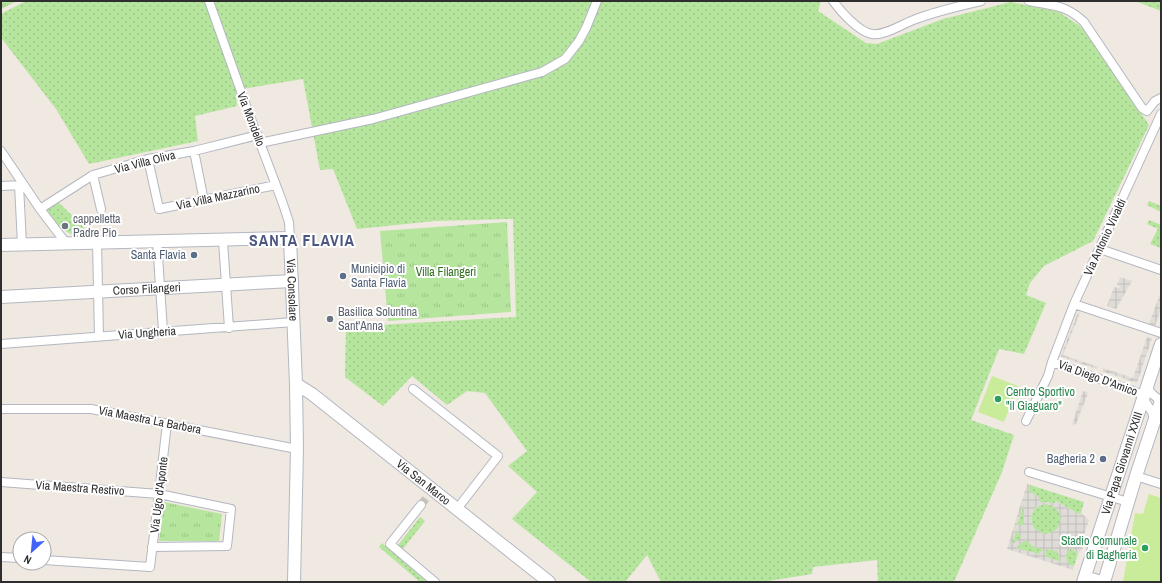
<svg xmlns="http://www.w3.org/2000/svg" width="1162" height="583" font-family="'Archivo Narrow',sans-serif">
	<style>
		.grass { fill: url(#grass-dots) }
		.park { fill: url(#park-tufts) }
		.pitch { fill: #c9ec9a }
		.plaza { fill: url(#plaza-grid); fill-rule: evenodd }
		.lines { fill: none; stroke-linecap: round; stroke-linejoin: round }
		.street-tunnel { stroke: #c8c4bd; stroke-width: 8; stroke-dasharray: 8 4; stroke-linecap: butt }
		.street-casing { stroke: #b4b7c1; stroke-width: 10 }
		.secondary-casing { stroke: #b4b7c1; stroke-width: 14 }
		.street { stroke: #fff; stroke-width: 8 }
		.secondary { stroke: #fff; stroke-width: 12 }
		.worship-dot { fill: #6b7280; stroke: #fff; stroke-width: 1.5 }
		.service-dot { fill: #5c6f8a; stroke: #fff; stroke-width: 1.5 }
		.leisure-dot { fill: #2e9e5b; stroke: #fff; stroke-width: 1.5 }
		.labels { text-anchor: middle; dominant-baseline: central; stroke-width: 4; stroke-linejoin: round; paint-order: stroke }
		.street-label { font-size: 12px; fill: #2e2e2e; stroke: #fff }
		.worship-label { font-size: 12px; fill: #5b616d; stroke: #fff; text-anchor: start }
		.service-label { font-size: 12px; fill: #4e5e75; stroke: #fff; text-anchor: end }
		.park-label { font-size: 12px; fill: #2c6e1b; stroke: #fff }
		.leisure-label { font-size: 12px; fill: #27864d; stroke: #fff; text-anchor: start }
		.district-label { font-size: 16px; font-weight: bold; letter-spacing: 1px; fill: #4d5680; stroke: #fff }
	</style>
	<defs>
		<pattern id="grass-dots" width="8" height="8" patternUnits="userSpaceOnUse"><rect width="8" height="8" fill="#b6e59e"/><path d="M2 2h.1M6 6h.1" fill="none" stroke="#9dc588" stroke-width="1.8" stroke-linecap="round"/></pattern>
		<pattern id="park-tufts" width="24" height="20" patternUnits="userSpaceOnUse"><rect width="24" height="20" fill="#b6e59e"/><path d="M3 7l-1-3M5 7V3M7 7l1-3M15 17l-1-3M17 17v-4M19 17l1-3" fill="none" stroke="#9dc588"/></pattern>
		<pattern id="plaza-grid" width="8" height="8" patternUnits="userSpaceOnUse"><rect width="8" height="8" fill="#dfdcd8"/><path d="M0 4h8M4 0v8" fill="none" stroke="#c0bdba"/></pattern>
	</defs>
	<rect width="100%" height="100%" fill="#efe9e1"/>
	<path class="grass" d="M26 1H821L818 11 866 43 877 44 943 19 1011 2 1059 12 1083 28 1149 125 1093 241 1044 266 1030 283 1026 295 1046 303 1024 354 999 349 971 420 1014 435 1002 472 954 582H878L877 560 813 567 812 574 762 582H661L647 555 625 582H591L512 519 537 492 508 466 527 451 485 393 467 391 447 405 412 376 383 406 345 377 346 327 516 317 513 219 435 221 357 229 333 169 320 170 303 79 236 90 237 106 195 116 198 141 89 164 56 109 2 39 1 14Z
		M1135 1H1161V11Z
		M57 201 88 231 87 238 76 237 55 225 47 209Z
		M1149 201 1161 206V212L1147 205Z
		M1149 220 1161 225V248L1150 244 1158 229 1147 224Z
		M1030 485 1084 502 1081 513H1077L1056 501 1054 504 1047 502 1041 503 1028 491Z
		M1024 503V524L1017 526Z
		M1031 519a15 15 0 1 1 30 0a15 15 0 1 1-30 0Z
		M420 517 425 521 403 549 398 545Z
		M1016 530 1022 537 1011 545Z
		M1025 540 1044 549 1039 554 1015 548Z
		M382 543 427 582H420L379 547Z
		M1071 548 1078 554 1074 566 1069 565 1065 556Z
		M1046 549 1057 551 1061 562 1046 557Z"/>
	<path class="park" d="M1 1H17L1 9Z
		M507 222 511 312 388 321 380 231Z
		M164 502 222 514 219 541H159Z"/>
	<path class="pitch" d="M992 376 1018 386 1004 422 978 412Z
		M1149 494 1161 498V582H1123L1135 513 1143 514Z"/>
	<path class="plaza" d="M1120 277 1132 281 1116 309 1107 306 1114 287 1119 288 1120 286 1117 285Z
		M1161 291V309L1155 326 1149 324Z
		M1078 312 1080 313 1063 355 1098 367 1097 369 1061 357V355Z
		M1147 337 1152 338 1137 383 1102 371 1103 368 1133 378Z
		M1083 391 1088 393 1076 424 1072 425Z
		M1027 484 1030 485 1028 491 1038 496 1041 503 1047 502 1054 504 1055 501 1077 513H1081L1089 520 1080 546 1083 548 1078 554 1071 548 1065 556 1069 565 1074 566 1073 570 1007 549ZM1024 503V523L1018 526 1017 525ZM1046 504 1056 508 1060 515 1061 520 1057 529 1050 533 1045 534 1036 530 1033 526 1031 516 1036 507ZM1016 531 1022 537 1012 544ZM1025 540 1034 547 1043 549 1039 554 1016 548ZM1046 549 1057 551 1061 562 1046 557Z"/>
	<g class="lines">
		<path class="street-tunnel" d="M421 505 427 497"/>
		<defs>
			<path id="street" d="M209 1 249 114 282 201 289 222 290 238
				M833 1C841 12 859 32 872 34 885 36 904 23 916 19 937 11 959 6 981 1
				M1029 1C1053 6 1065 4 1084 22L1142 108 1147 111 1155 101 1161 98
				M260 143 373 119 542 72 565 59 579 41 586 28 597 1
				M1 151 40 209 66 243
				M194 151 204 201
				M148 159 159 209 276 185
				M93 175 101 209
				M19 185 22 244
				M1 186 23 185
				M40 209 93 175 148 159 194 151 258 135
				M157 241 163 331
				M223 241 229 328
				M97 242 99 336
				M1100 249 1161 270
				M1074 304 1161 333
				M1 344 294 322
				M1052 362 1144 395
				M1147 386C1150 393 1154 397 1161 400
				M413 389 498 456 457 509
				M1143 398 1152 412 1154 420
				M1 409H91L297 449
				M1026 421 1048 376 1052 362 1074 304 1161 114
				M1029 472 1128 502
				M1136 476 1161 484
				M1 482 159 494 231 509 227 546 152 547
				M421 505 390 544 435 582
				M1 557 20 558
				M44 560 150 567 159 494 167 423
				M1085 575 1105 581"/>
			<g id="secondary">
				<path id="s1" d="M1 245 290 238 296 384 297 449 294 582"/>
				<path id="s2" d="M1 297 292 281"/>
				<path id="s3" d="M296 384 312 394 549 582"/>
				<path id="s4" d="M1083 582 1161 344"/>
				<path d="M1104 582 1136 476 1161 401"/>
			</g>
		</defs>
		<use href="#street" class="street-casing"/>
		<use href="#secondary" class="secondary-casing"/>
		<use href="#street" class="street"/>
		<use href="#secondary" class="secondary"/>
	</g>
	<g class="worship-dot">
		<circle cx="65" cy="226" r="4"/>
		<circle cx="330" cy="319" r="4"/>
	</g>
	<g class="service-dot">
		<circle cx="194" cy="255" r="4"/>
		<circle cx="343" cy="276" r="4"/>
		<circle cx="1103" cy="459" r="4"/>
	</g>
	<g class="leisure-dot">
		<circle cx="998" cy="399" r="4"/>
		<circle cx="1145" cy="548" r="4"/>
	</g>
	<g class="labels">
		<g class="street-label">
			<text transform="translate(251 119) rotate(69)">Via Mondello</text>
			<text transform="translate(145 162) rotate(-14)">Via Villa Oliva</text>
			<text transform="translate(218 197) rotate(-12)">Via Villa Mazzarino</text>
			<text transform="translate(1105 237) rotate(-65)">Via Antonio Vivaldi</text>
			<text stroke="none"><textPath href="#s2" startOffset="146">Corso Filangeri</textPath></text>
			<text stroke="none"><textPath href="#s1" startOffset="341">Via Consolare</textPath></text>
			<text transform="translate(147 333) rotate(-4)">Via Ungheria</text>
			<text transform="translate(1098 378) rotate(20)">Via Diego D'Amico</text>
			<text transform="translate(150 420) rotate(11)">Via Maestra La Barbera</text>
			<text stroke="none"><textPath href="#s4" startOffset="125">Via Papa Giovanni XXIII</textPath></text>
			<text stroke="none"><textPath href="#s3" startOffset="161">Via San Marco</textPath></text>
			<text transform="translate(80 488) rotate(4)">Via Maestra Restivo</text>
			<text transform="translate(159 495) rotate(-83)">Via Ugo d'Aponte</text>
		</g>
		<g class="worship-label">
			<text x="73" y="219">cappelletta<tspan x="73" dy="14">Padre Pio</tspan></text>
			<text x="338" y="312">Basilica Soluntina<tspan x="338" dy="14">Sant'Anna</tspan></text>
		</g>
		<g class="service-label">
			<text x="186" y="255">Santa Flavia</text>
			<text x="351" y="269" text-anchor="start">Municipio di<tspan x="351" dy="14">Santa Flavia</tspan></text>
			<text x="1095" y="459">Bagheria 2</text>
		</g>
		<g class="park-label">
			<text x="446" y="272">Villa Filangeri</text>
		</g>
		<g class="leisure-label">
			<text x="1006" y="392">Centro Sportivo<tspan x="1006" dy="14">"il Giaguaro"</tspan></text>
			<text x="1137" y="541" text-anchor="end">Stadio Comunale<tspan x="1137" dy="14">di Bagheria</tspan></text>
		</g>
		<g class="district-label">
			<text x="302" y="240">SANTA FLAVIA</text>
		</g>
	</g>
	<rect width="1162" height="583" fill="none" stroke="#2e2e2e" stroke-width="4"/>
	<g transform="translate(32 551) rotate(207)"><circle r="19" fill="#ffffff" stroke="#ababab"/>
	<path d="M0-3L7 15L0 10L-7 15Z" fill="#4264fb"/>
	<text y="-6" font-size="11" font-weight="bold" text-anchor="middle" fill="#2e2e2e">N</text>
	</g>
</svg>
